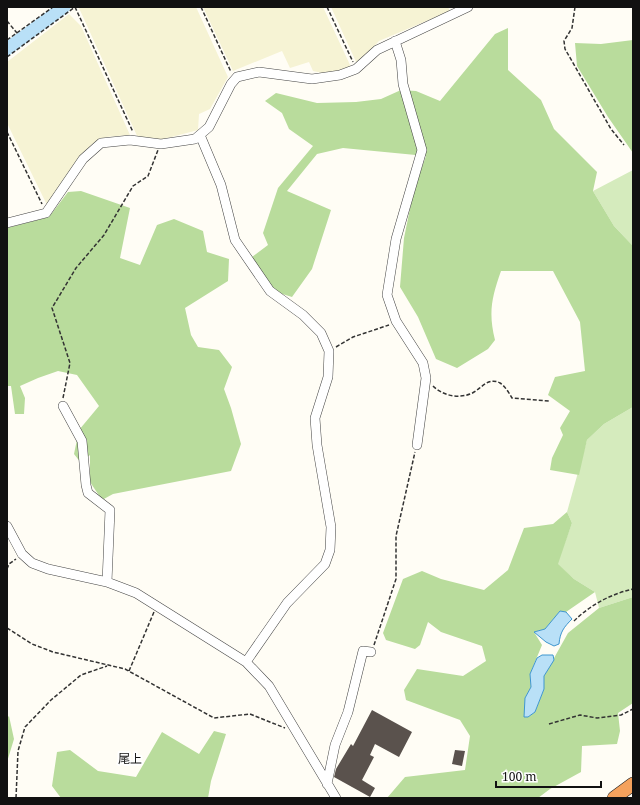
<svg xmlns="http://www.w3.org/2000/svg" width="640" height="805" font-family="'Noto Serif','Noto Sans JP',serif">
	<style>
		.farmland { fill: #f6f3d4 }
		.green { fill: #d5ebbd }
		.forest { fill: #b9dc9c }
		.water { fill: #b9e0f7; stroke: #3f96cf }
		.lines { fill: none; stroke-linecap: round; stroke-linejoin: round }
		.river { stroke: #b9e0f7; stroke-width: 13 }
		.building { fill: #5a524d }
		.minor-casing { stroke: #444; stroke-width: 10 }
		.highway-casing { stroke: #222; stroke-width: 14 }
		.path { stroke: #333; stroke-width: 1.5; stroke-dasharray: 4 2; stroke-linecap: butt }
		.minor { stroke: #fff; stroke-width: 9 }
		.highway { stroke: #f5a25d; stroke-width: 13 }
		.labels { text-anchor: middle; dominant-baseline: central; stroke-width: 4; stroke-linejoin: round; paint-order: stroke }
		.quarter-label { font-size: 12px; fill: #111; stroke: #fff }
	</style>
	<rect width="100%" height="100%" fill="#fffdf5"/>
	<path class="farmland" d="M80 7H196L228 77 210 109 199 114 198 130 160 140 138 138 79 8Z
		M203 7H323L351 67 327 74 313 71 309 62 290 68 282 51 233 71Z
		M331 7H448L450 11 379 41 357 64Z
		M69 14 81 26 130 135 106 137 92 144 79 159 47 205 7 123V62Z"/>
	<path class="green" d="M633 170V246L614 226 593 191Z
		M633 407V597L599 608 595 592 574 579 557 564 572 523 567 512 587 440 604 424Z"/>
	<path class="forest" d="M508 28V70L541 100 554 129 597 172 593 191 614 226 633 246V407L604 424 587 440 579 475 550 470 552 458 563 435 560 428 570 411 548 395 555 377 585 371 580 322 553 271H501C492 297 488 312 495 340L488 349 457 368 436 359 418 317 400 287 404 238 414 189 426 156 343 148 317 154 287 191 331 210 312 269 292 297 273 291 252 257 268 245 263 233 278 188 313 146 289 129 282 113 265 101 276 93 317 103 356 102 381 99 401 90 416 91 440 101 495 34Z
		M633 40V153L608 117 577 66 575 43 601 44Z
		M81 191 130 208 120 258 140 265 157 225 174 219 203 231 207 252 229 259 228 281 185 308 191 335 198 347 219 350 232 367 224 389 231 408 241 444 231 471 113 494 102 500 90 482V455L81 463 74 454 79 430 99 406 77 375 58 371 38 378 20 386 25 398 24 414H15L11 386H7V228L49 217 68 192Z
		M567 512 572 523 558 564 574 579 595 592 566 612 560 611 545 629 534 632 542 645 530 674 531 687 525 698 528 717 535 712 544 689V676L568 633 599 608 633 597V703L618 713 620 731 617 744 582 746 581 772 550 789 538 798H387L405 777 465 770 470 736 460 720 406 700 404 690 417 669 463 676 486 661 482 646 441 632 428 622 420 645 415 649 386 640 383 633 403 579 422 571 441 579 484 590 508 570 524 528 553 524Z
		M9 716 14 739 7 762V718Z
		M214 731 226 734 211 781 208 798H61L52 786 57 752 70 750 98 771 136 777 162 732 199 754Z"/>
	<path class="water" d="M560 611 566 612 572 619C564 627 560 632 559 644L554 646 546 642 534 632 545 629Z
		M542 655H553L554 660 544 676V689L535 712 528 717H524L525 698 531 687 530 674 537 658Z"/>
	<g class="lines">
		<path class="river" d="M7 49 64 7"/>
	</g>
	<path class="building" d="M372 710 412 732 399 757 375 744 370 755 374 757 362 780 375 788 370 797 334 777 336 769 351 744 353 746Z
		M455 750 465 751 462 766 452 764Z"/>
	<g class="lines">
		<defs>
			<path id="minor" d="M395 41 401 60 403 84 422 150 396 239 387 295 396 321 423 363 426 378 417 445
				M200 135 221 185 235 240 270 291 303 315 321 333 329 351 328 377 315 418 317 445 331 527 330 550 325 564 287 603 246 662
				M7 223 46 213 83 159 101 143 130 140 161 144 195 139 209 127 231 84 237 77 259 72 312 79 340 75 356 69 377 50 468 7
				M63 406 82 441 86 485 88 493 110 510 107 582
				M7 526 22 554 32 563 48 569 107 582 136 593 246 662 269 686 336 798
				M327 784 335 745 348 712 363 651 371 652"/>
			<path id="highway" d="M614 798 633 784"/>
		</defs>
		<use href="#minor" class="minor-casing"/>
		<use href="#highway" class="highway-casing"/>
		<path class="path" d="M75 7 133 132
			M201 7 231 72
			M327 7 353 62
			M575 7 572 28 564 41 565 49 611 129 624 145
			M7 21 17 33
			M7 40 53 7
			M7 57 75 7
			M7 132 42 204
			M336 347 353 337 389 325
			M433 386C442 395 457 399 470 394 480 391 487 376 500 383 505 386 509 393 512 398L549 401
			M63 398 70 363 52 308 76 268 104 235 133 186 148 176 158 150
			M7 569 9 564 16 559
			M574 621C590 605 611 594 633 589
			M7 628 32 644 53 652 125 669 214 718 250 714 285 728
			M374 645 396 579V536L415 452
			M129 671 154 612
			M549 724 580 715 597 718 621 715 633 709
			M16 798 18 751 25 727 51 700 81 675 107 666"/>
		<use href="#minor" class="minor"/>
		<use href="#highway" class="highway"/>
	</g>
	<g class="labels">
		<g class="quarter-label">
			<text x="130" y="758">尾上</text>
		</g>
	</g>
	<rect width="640" height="805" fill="none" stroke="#111111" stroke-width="16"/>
	<path d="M496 781v6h105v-6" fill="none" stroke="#111111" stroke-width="2"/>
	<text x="502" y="781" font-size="12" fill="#111111" stroke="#ffffff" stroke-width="3" paint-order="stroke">100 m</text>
</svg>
